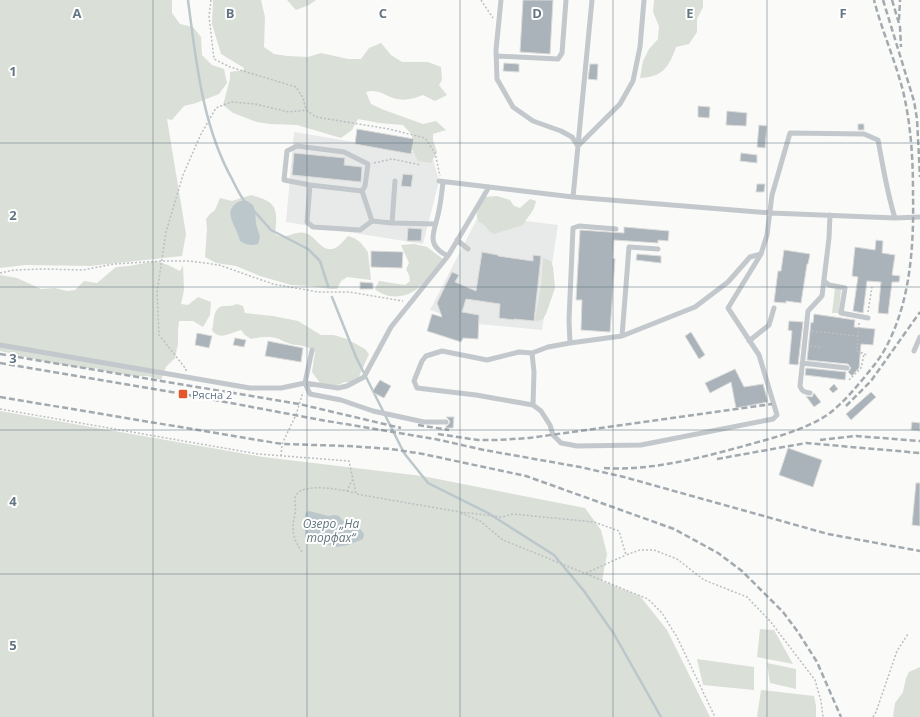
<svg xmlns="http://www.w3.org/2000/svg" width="920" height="717" font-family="'Open Sans',sans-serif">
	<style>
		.built { fill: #e8e9e9 }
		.green { fill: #dadfd7 }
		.water { fill: #bbc7cb }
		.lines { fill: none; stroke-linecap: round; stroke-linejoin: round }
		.stream { stroke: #bbc7cb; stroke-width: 2.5 }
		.building { fill: #aab3b9; stroke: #dcdcda }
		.path { stroke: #bbbfc2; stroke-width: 1.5; stroke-dasharray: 2 2; stroke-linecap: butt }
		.service { stroke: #c3c8cc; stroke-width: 5 }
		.rail { stroke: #a2aab0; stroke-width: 2.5; stroke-dasharray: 6 3; stroke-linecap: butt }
		.grid { fill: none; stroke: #657683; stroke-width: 1; stroke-opacity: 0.55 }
		.poi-dot { fill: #e4572e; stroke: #fff; stroke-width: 1.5 }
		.labels { text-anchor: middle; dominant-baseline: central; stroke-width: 4; stroke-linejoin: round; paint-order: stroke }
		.poi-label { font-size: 11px; fill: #657683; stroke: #fff; text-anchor: start }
		.water-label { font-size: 12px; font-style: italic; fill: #60757c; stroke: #fff }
		.grid-label { font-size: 13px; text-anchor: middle; font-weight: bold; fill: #657683; stroke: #fff; stroke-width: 4; stroke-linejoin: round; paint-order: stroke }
	</style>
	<rect width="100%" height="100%" fill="#fafaf8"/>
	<path class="built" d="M294 132 432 155 439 181 423 244 286 222Z
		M479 215 558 225 542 330 468 323 430 310Z"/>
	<path class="green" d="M0 0H172V13L180 24 193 27 201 37 202 55 212 65 224 69 227 83 219 94 196 103 184 106 172 120 167 119 186 234 182 256 90 266 25 265 0 268Z
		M213 0H261L265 17 264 47 274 54 287 56 308 57 321 53 348 59H361L369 48 381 43 391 55 402 62H428L441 67 442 80 439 85 447 95 435 101 423 95C415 98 406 101 397 99 386 97 379 88 366 92L371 104 384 110 423 124 436 121 446 130 433 134V140L437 152 431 163 418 161 412 149V135L403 125 379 123 358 119 352 130 341 138 297 125 270 124 257 122 233 113 223 105 230 79V72L243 70 244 68 221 54 212 24Z
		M287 0H316L309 5 296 10Z
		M654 0H703V7L697 19V32L689 44 676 47C669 67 663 77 640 78L643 61 649 49 658 39 659 26 653 12Z
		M251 195C277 202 278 208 275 234 284 241 295 230 305 233 315 235 320 250 331 249 338 249 343 241 348 236L354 238 360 242 368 252 371 280 347 277 341 281 337 289H330L311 286 291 285 260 276 236 266 216 263 205 257 207 229 206 219 210 214 215 210 220 198 232 201Z
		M497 196 510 200 514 206 520 208 530 199 536 201C534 212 528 216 523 225L494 234C487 231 489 229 484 225 483 223 480 223 479 222 473 213 481 204 485 197Z
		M414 244 427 247 443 259C435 269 428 280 418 288 407 298 387 300 375 289L379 281 405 285 410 281 409 275 406 269 409 263 401 245Z
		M543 258 551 261 553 267 555 288 546 314 543 319 536 322 535 319 541 286Z
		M156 261 168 265 180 271 183 265 184 290 181 304 188 305 198 297 211 302 210 315 203 327 193 321H179L178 331V344L175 358 166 367 161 380 148 376H134L108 372 95 368H81L43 361 0 351V275L17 278 41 289 55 288 67 291 75 290 84 281 97 283 116 267 129 266Z
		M835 288 841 289 839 313H832Z
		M237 304 243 306 245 313 273 316 298 321 321 335H334L347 339 365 349 369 354 358 379 352 383 345 382 333 387 326 386 320 383 312 372 315 352C307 345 301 346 291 344 287 343 283 341 279 339 270 336 260 337 251 339L245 335 241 330C230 333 219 341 212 330 215 321 212 307 224 306 229 306 232 306 237 304Z
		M0 411 263 457 422 476 585 508 601 530 607 554 602 581 640 596 667 630 710 717H0Z
		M760 629 774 630 793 664 757 657Z
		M697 659 754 667V690L703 685Z
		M767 663 796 669V689L770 683Z
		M920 667V717H893L895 703 903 692 906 678 909 672Z
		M761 690 814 696 816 706V717H757Z"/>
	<path class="water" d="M240 201H247L253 205 255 210 256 224 260 237 258 244C251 246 246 245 240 241 237 226 220 211 240 201Z
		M309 511 328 516 335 515 339 516 343 521H348L350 525H357L364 534 363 539 348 545 336 547 305 537V515L306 512Z"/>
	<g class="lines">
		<path class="stream" d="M188 0C196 60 202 125 232 179 236 187 240 196 246 203
			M255 212 271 230 308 249 320 261 328 286
			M332 297 356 357 404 453 428 483 488 513 554 555 584 591 614 634 661 717"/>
	</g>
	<path class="building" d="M523 0H553L550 54 520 52Z
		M504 63 519 64V72L503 71Z
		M590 64H598L597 80 588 79Z
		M698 106 710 107 709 118 698 117Z
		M727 111 747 113 746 126 726 125Z
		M858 124H864V130H858Z
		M759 125 767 126 765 148 757 147Z
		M357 129 414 139 411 154 355 144Z
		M294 153 345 158 344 165 362 167 361 182 292 175Z
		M741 153 757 155V163L740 161Z
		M403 174 413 175 411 187 401 186Z
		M757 184H765L764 192H756Z
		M624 227 669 231 668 241 658 240V243L614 240 613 258 615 259 610 332 581 330 582 300H576L580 230 624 233Z
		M408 228 422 229 421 241H407Z
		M876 240 883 241 882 253 895 255 892 275 900 276 899 282H892L888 314 878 313 881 282 867 281 863 313 853 311 858 277 852 276 855 247 875 250Z
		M784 250 810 254 808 264H807L801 303 786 301V303L774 302 778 271H781Z
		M371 251 403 252 402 268 371 267Z
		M482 252 498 255V256L533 261V255L541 256 534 321 514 319V320L499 318 500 304 466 299 462 312 479 315 478 339 463 338 461 342 427 331 432 314 442 317 437 303 452 272 459 275 455 282 476 291Z
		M637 254 661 256V263L636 260Z
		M360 282 373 283V289H360Z
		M814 314 855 320 854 327 875 329 873 345 861 344 859 368 852 376 848 372 851 368 848 364 807 360 811 322 813 323Z
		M789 321 803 322 798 365 789 364 792 331 788 330Z
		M691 332 705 355 699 359 685 336Z
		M197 333 212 336 209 348 195 345Z
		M235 338 246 340 244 347 233 345Z
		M268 341 303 348 301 362 265 356Z
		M806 368 846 372 845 380 805 375Z
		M735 369 744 387 763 384 768 402 736 408 731 382 710 393 705 383Z
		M380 380 391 386 384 398 372 392Z
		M834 384 838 389 833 393 829 389Z
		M871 392 876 397 851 420 846 414Z
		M814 393 821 402 814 407 806 396 812 397Z
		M446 417H454L453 428H446V426L448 425 450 422 449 420Z
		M912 422 920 423V431L911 430Z
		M788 448 822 460 813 487 779 475Z
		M916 483H920V526L912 525Z"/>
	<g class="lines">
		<path class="path" d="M211 0 209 16 214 59 230 67 296 87 303 98 306 110 316 117 389 129 425 138 435 153 440 176
			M481 0 493 18
			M374 163 392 159 421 165
			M0 273 14 270 44 269 83 270 114 264 163 261H190L219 265 273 284 318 292H349L403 301
			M868 312 872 287
			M859 323 857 351 867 355
			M812 331 857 336
			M810 346 821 347
			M186 371V369L159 335 157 292 166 232 183 175 201 134 216 108 231 102 255 104 289 112 306 110
			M849 380 861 368 864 354
			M0 409 258 454 349 461 356 494 460 512 502 517 513 514 594 522 619 531 626 555 640 550H654L677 559 704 580 747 597 770 621 815 680 821 701 823 717
			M281 456 282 444 296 415 303 392
			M347 491 355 493
			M461 513 480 521 503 540 648 599 662 613 677 637 715 717
			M302 552C293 539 291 530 295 514 297 508 293 501 296 495 304 483 335 489 347 491L352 480
			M586 573 626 555
			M873 717 876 712 897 651 908 634"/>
		<path class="service" d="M501 0 496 50 497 79 513 107 533 121 561 131 572 137 578 146
			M644 0 640 47 633 81 620 104 578 146 573 197 771 213 895 218 920 217
			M497 56 558 59 562 53 566 0
			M578 145 592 0
			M395 181 392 223 435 224
			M439 181 573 197
			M443 182C442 191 441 201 439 210 436 230 423 244 448 256
			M310 185 284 180 287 151 297 146 344 152 368 164 365 186 362 191
			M372 221 362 191 310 185 307 222 313 227 360 230 372 221 392 223
			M457 240 468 249
			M761 254 750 257 728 282 695 307 622 336 570 343 548 347 532 353 534 372 533 405 541 411 550 425 553 435 561 443 577 446 641 445 773 419 777 415 759 355 728 308 761 254 767 235 772 195 790 133 864 134 878 140C883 166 887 193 895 218
			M824 281 829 285 845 288 841 313 868 318
			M622 336 629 247 658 249
			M749 341 769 325 774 308
			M570 343 569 320 573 228 579 226 616 229
			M0 345 250 388H281L305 383 310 394 341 400 373 411 424 422H446
			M312 350 305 383 338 388 347 386 364 377 391 327 448 256 489 187
			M914 351 920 337
			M532 353 519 352 487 360 442 351 426 356 422 361 414 381 417 388 476 395 533 405
			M802 363 847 368
			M810 393C805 392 802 392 800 386L808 311 822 296 829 238 830 215"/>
		<path class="rail" d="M883 0 914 101 917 119 920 177
			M892 0 900 27 901 47
			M899 20 900 0
			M0 354 299 404 401 428
			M0 363 183 394 321 420 435 439 484 450 580 467 624 477 828 534 920 551
			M0 397 282 444 348 446 391 449 423 454 526 476 674 529 718 553 742 571 783 612 798 632 817 662 841 717
			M846 406 871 381 920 312
			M418 425 449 430
			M438 434 478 440H497L529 438 772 404
			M820 440 856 436 920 441
			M717 459 806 443 920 453
			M604 468C652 471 699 458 744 446 772 438 803 431 827 415 841 405 852 392 863 379 871 369 879 360 885 349 911 302 914 244 913 193 913 158 911 125 903 91 895 60 882 31 874 0"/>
	</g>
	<path class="grid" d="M153 0V717M307 0V717M460 0V717M613 0V717M767 0V717M0 143H920M0 287H920M0 430H920M0 574H920"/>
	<rect class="poi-dot" x="178" y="389" width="10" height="10" rx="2"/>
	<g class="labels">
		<g class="poi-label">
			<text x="192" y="394">Рясна 2</text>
		</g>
		<g class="water-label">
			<text x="331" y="523">Озеро „На<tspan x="331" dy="14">торфах“</tspan></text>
		</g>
	</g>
	<g class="grid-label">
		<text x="77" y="18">A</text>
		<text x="230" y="18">B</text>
		<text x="383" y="18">C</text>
		<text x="537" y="18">D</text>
		<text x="690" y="18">E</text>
		<text x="843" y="18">F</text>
		<text x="13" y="76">1</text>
		<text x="13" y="220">2</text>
		<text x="13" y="363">3</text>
		<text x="13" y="506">4</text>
		<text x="13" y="650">5</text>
	</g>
</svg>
